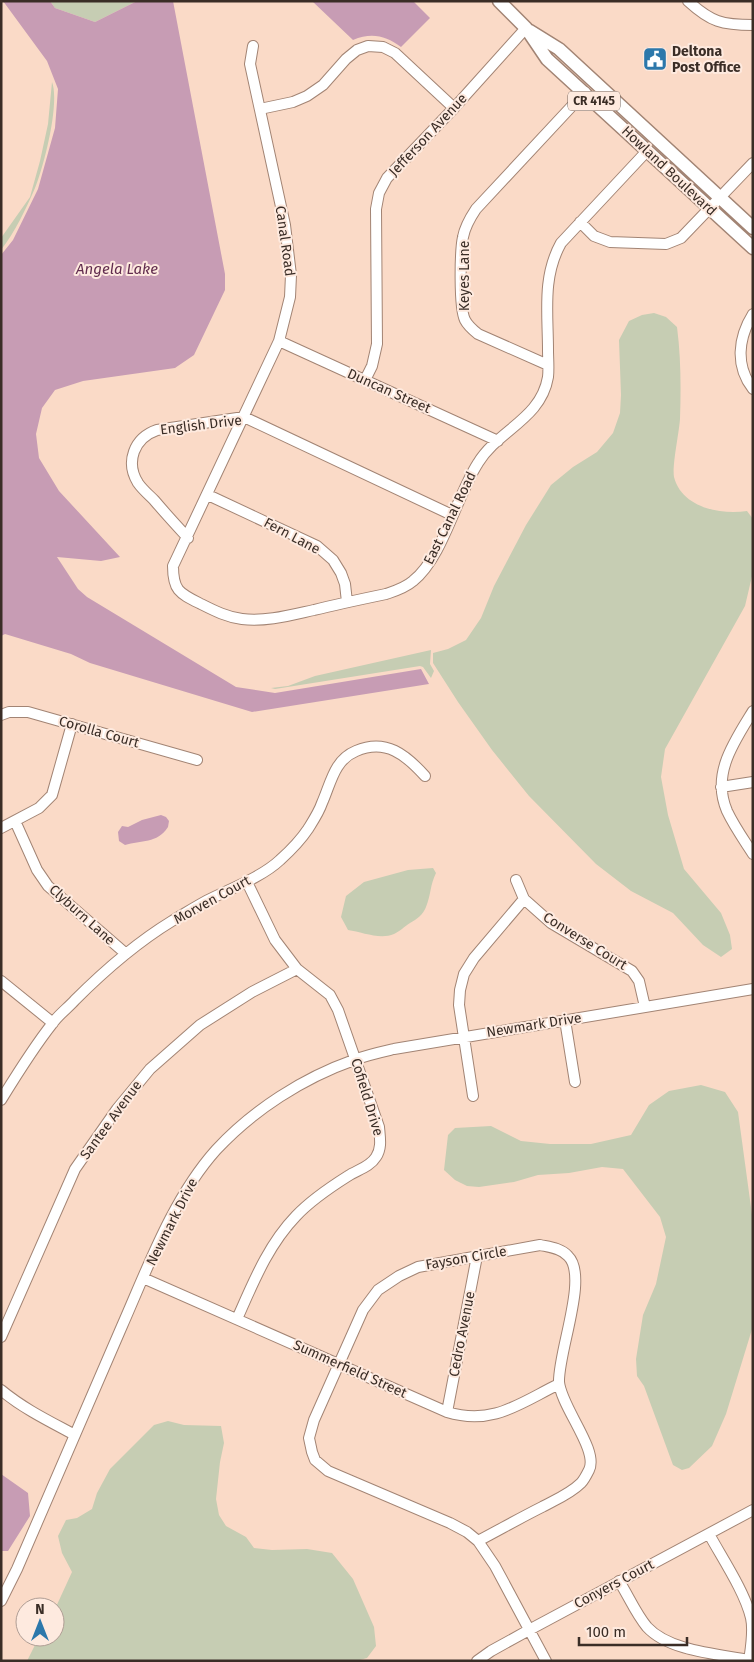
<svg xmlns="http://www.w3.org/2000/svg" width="754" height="1662" font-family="'Fira Sans',sans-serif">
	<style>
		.green { fill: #c6cdb3 }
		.water { fill: #c79cb4 }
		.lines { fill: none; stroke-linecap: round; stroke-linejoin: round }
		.minor-casing { stroke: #a28474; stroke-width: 12 }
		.major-casing { stroke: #a28474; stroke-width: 15 }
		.minor { stroke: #fff; stroke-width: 10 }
		.major { stroke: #fff; stroke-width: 12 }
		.labels { text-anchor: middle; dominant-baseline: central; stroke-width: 4; stroke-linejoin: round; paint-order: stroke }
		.shield { fill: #feeadf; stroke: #75665e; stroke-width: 1 }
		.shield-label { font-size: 12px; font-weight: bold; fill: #3a2d26 }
		.poi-label { font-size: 14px; font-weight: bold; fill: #3a2d26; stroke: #feeadf; text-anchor: start }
		.street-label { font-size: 14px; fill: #3a2d26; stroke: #feeadf }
		.water-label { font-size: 15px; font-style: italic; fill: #612c4e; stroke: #feeadf }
	</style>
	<rect width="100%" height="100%" fill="#fadac7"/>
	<path class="green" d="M50 1H137L95 22 55 8Z
		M52 82C60 103 44 166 35 188 26 209 15 232 1 250V238L30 197 40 161 48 124Z
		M654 313 666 317 677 327C681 357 681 389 680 419 679 433 672 466 674 477 682 508 721 515 747 511L753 519V572L745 606 665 749 661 777 668 815 684 869 721 913 730 935 732 949 721 957 703 945 673 913 631 891 596 864 529 796 492 750 458 702 433 663V653L448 649 466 640 481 618 494 586 526 525 551 485 573 467 597 452 613 433 620 413 621 395 619 340 629 321 642 315Z
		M431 650 430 664 434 671 431 678 423 667 420 666 275 689 271 688 288 686 315 676Z
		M433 868 436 873C430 885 431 895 426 907 423 915 417 919 410 923 405 926 399 932 394 934 380 940 362 932 348 930L341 917 346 896 364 882 408 870Z
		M701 1085 725 1092 738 1112 753 1222V1326L726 1414 712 1446 689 1468 682 1470 673 1465 644 1386 637 1376 636 1359 643 1315 656 1284 666 1237 660 1217 623 1169 602 1167 569 1173 538 1175 514 1182 479 1187 467 1186 455 1180 444 1170 448 1135 455 1128 491 1126 521 1141 550 1144H591L631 1135 649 1105 669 1091Z
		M168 1421 184 1425 221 1426 224 1443 220 1462 216 1499 219 1515 226 1526 246 1537 254 1548 272 1550 307 1549 332 1553 353 1579 374 1627 376 1646 367 1658 356 1661H27L39 1637H55V1609L72 1572 62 1553 58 1536 66 1520 77 1518 92 1509 97 1493 110 1469 154 1425Z"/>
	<path class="water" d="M3 1H50L55 8 95 22 137 1H173L225 274V290L194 355 175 368 83 381 55 390 42 408 36 434 39 458 59 491 120 557 101 561 57 557 78 589 87 597 236 687 275 693 421 669 429 684 252 712 90 663 71 654 5 634 1 636V255L13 240 38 189 55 128 58 89 47 61Z
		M312 1H413L430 18 401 47C386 36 372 32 353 40Z
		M161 815 166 817 169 821 168 827C157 844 141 840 125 845L119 841 118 832 122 826 128 827 142 820Z
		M1 1474 28 1493 30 1516 8 1551H1Z"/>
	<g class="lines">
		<defs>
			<path id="minor" d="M688 1C711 22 722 25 753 25
				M253 46 250 64 285 225 291 275 290 297 279 341 173 566C173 590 179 593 199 603 213 610 226 617 242 619 266 622 291 615 314 610 338 604 362 599 386 594 395 591 405 588 413 581 443 557 456 497 478 463 498 430 541 419 548 377 549 368 548 359 548 350 548 313 542 277 561 243L647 151
				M260 109 293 102 307 96 323 85 346 59 357 50 368 46 383 47 395 53 454 108
				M580 222 594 236 610 242 666 244 681 238 753 163
				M753 314C738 338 735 366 753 389
				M279 341 498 441
				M548 365 478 334C473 330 468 326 465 320 459 308 460 251 463 237 465 226 470 218 476 209L585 92
				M365 380 372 366 377 344 376 209 379 193 387 178 454 108 526 28
				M208 495 317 546 333 560 341 573 345 584 347 602
				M188 538C176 525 165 513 154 500 149 495 142 489 138 483 125 462 134 438 157 430L244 417 452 515
				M753 711C734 742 711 774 727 811 734 826 744 840 753 854
				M1 715 9 712H28L197 760
				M721 787 753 782
				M15 821 37 870 48 886 125 953
				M1 828 39 808 52 795 72 724
				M516 880 524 899 551 923 632 971 639 981 645 1007
				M1 981 53 1023
				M565 1020 575 1082
				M473 1096 459 1005 460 990 464 974 474 958 524 899
				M1 1100C17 1074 33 1048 52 1024 58 1015 68 1008 75 1000 105 970 136 943 172 921 184 914 195 907 208 900 230 889 262 877 280 860 290 851 300 841 308 829 313 821 319 812 322 803 331 783 334 760 356 751 386 738 406 755 425 776
				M143 1278 447 1412C493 1426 520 1403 559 1384
				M237 1319C253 1283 268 1245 296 1216 311 1200 329 1188 348 1176 357 1170 370 1167 376 1157 382 1148 380 1138 379 1127L338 1010 330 995 297 969 275 940 247 882
				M1 1337 75 1169 117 1109 150 1069 200 1025 252 992 297 969
				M1 1390C24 1409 49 1421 75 1435
				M447 1412 477 1256
				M709 1534C722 1558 745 1592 751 1618 754 1631 751 1647 749 1661
				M478 1541C499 1530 520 1518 542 1507 555 1500 570 1494 581 1483 584 1480 587 1474 589 1470 599 1450 561 1407 559 1382 558 1352 589 1276 568 1256 561 1248 549 1247 540 1245L418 1267 399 1276 378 1290 363 1310 314 1420 309 1438 312 1452 315 1460 328 1471 450 1523 467 1532 478 1541 495 1566 546 1661
				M619 1581C628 1595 636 1614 647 1627 669 1651 717 1654 749 1660
				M1 1601 17 1569C52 1488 87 1407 122 1326 148 1267 173 1198 216 1150 253 1110 303 1078 354 1060 367 1055 381 1052 394 1049L753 989
				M477 1661 491 1651 529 1630 753 1510"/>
			<path id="major" d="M499 1 526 28 547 59 753 248
				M530 31 559 49 753 228"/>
		</defs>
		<use href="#minor" class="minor-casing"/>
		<use href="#major" class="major-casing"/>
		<use href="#minor" class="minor"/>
		<use href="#major" class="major"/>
	</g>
	<defs>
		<symbol id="civic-square" viewBox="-11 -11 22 22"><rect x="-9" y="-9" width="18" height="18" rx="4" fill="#2c78ab" stroke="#feeadf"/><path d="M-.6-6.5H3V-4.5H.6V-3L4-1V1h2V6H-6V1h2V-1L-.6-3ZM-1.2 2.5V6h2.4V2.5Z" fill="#fff"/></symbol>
	</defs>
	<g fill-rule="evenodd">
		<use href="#civic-square" x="641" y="45" width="28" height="28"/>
	</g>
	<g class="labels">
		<rect class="shield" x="568" y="91.5" width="52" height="19" rx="4"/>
		<g class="shield-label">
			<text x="594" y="101">CR 4145</text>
		</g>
		<g class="poi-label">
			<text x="672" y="51">Deltona<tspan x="672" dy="16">Post Office</tspan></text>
		</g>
		<g class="street-label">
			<text transform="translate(428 135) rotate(-47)">Jefferson Avenue</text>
			<text transform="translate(669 171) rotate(43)">Howland Boulevard</text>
			<text transform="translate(285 241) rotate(82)">Canal Road</text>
			<text transform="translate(464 276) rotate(-90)">Keyes Lane</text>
			<text transform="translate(389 391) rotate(24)">Duncan Street</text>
			<text transform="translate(201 425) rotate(-7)">English Drive</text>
			<text transform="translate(450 518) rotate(-64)">East Canal Road</text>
			<text transform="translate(292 536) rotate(28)">Fern Lane</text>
			<text transform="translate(99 732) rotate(16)">Corolla Court</text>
			<text transform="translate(212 900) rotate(-29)">Morven Court</text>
			<text transform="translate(82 915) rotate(42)">Clyburn Lane</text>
			<text transform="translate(585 941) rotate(32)">Converse Court</text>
			<text transform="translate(534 1025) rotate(-9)">Newmark Drive</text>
			<text transform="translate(367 1097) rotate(73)">Cofield Drive</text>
			<text transform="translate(111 1120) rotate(-54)">Santee Avenue</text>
			<text transform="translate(172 1222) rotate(-63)">Newmark Drive</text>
			<text transform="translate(466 1258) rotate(-10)">Fayson Circle</text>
			<text transform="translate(462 1334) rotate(-79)">Cedro Avenue</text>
			<text transform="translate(350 1369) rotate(24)">Summerfield Street</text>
			<text transform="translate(614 1584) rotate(-28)">Conyers Court</text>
		</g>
		<g class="water-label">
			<text x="117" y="269">Angela Lake</text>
		</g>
	</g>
	<rect width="754" height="1662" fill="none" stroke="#3a2d26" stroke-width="5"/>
	<g transform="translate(40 1622)"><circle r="24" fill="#feeadf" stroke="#b09e95"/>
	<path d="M0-4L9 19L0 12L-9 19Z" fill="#2c78ab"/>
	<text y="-8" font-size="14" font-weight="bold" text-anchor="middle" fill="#3a2d26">N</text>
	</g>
	<path d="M579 1637v8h108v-8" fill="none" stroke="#3a2d26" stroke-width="2.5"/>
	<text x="586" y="1637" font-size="15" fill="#3a2d26" stroke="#feeadf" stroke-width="4" paint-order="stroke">100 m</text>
</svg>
